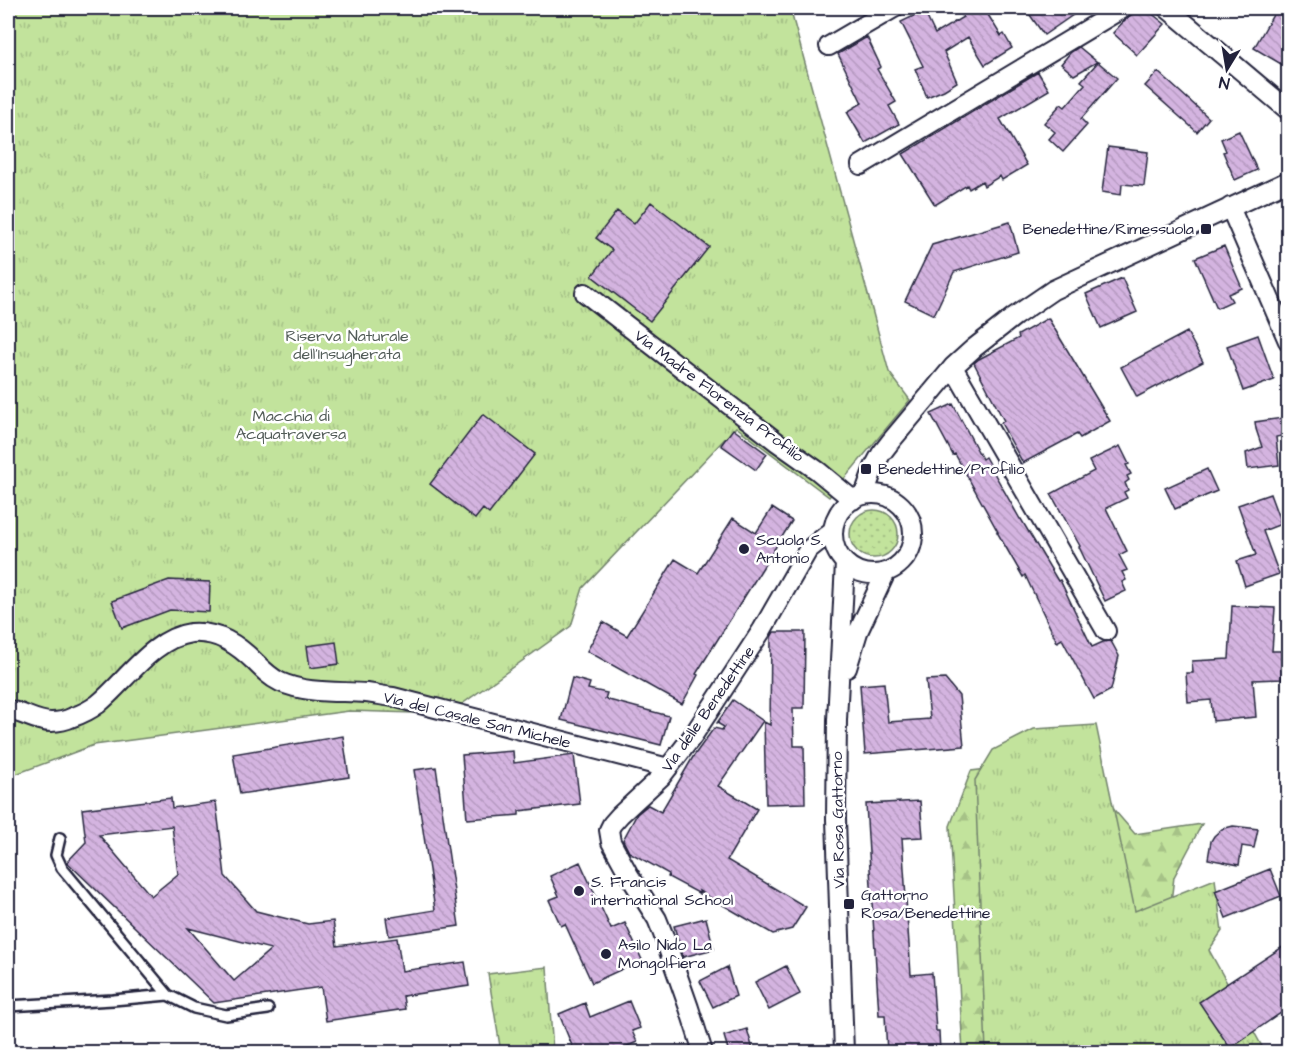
<svg xmlns="http://www.w3.org/2000/svg" width="1296" height="1060" font-family="'Architects Daughter',sans-serif">
	<style>
		.grass { fill: url(#grass-dots); stroke: #72826c; stroke-width: 1.5 }
		.forest { fill: url(#forest-firs); stroke: #72826c; stroke-width: 1.5 }
		.park { fill: url(#park-tufts); stroke: #72826c; stroke-width: 1.5 }
		.building { fill: url(#building-back-hatch); stroke: #22223b; stroke-width: 1.5; fill-rule: evenodd }
		.lines { fill: none; stroke-linecap: round; stroke-linejoin: round }
		.service-casing { stroke: #22223b; stroke-width: 14 }
		.minor-casing { stroke: #22223b; stroke-width: 22 }
		.service { stroke: #fff; stroke-width: 9 }
		.minor { stroke: #fff; stroke-width: 18 }
		.poi-dot { fill: #22223b; stroke: #fff; stroke-width: 2 }
		.labels { text-anchor: middle; dominant-baseline: central; stroke-width: 5; stroke-linejoin: round; paint-order: stroke }
		.poi-label { font-size: 16px; fill: #22223b; stroke: #fff; text-anchor: start }
		.park-label { font-size: 16px; fill: #525c58; stroke: #fff }
		.street-label { font-size: 16px; fill: #22223b; stroke: #fff }
	</style>
	<defs>
		<pattern id="grass-dots" width="8" height="8" patternUnits="userSpaceOnUse" patternTransform="scale(1.5)"><rect width="8" height="8" fill="#c2e39c"/><path d="M2 2h.1M6 6h.1" fill="none" stroke="#a6c287" stroke-width="1.8" stroke-linecap="round"/></pattern>
		<pattern id="forest-firs" width="22" height="20" patternUnits="userSpaceOnUse" patternTransform="scale(1.5)"><rect width="22" height="20" fill="#c2e39c"/><path d="M5 1l3.5 6h-7zM16 11l3.5 6h-7z" fill="#a6c287"/></pattern>
		<pattern id="park-tufts" width="24" height="20" patternUnits="userSpaceOnUse" patternTransform="scale(1.5)"><rect width="24" height="20" fill="#c2e39c"/><path d="M3 7l-1-3M5 7V3M7 7l1-3M15 17l-1-3M17 17v-4M19 17l1-3" fill="none" stroke="#a6c287"/></pattern>
		<pattern id="building-back-hatch" width="6" height="6" patternUnits="userSpaceOnUse" patternTransform="scale(1.5)"><rect width="6" height="6" fill="#d4b4e0"/><path d="M-1 5l2 2M0 0l6 6M5-1l2 2" fill="none" stroke="#b69ac1"/></pattern>
	</defs>
	<rect width="100%" height="100%" fill="#fff"/>
	<filter id="ink" filterUnits="userSpaceOnUse"><feTurbulence type="fractalNoise" baseFrequency=".0167" numOctaves="2"/><feDisplacementMap in="SourceGraphic" scale="12" xChannelSelector="R" yChannelSelector="G"/><feConvolveMatrix kernelMatrix="1 2 1 2 8 2 1 2 1" color-interpolation-filters="sRGB"/></filter>
	<g filter="url(#ink)">
		<path class="grass" d="M850 534a24 24 0 1 1 48 0a24 24 0 1 1-48 0Z"/>
		<path class="forest" d="M1070 759 1135 834 1202 824 1174 877 1167 935 1110 1052H963L950 826 971 771Z"/>
		<path class="park" d="M8 8H790L889 372 910 400 829 497 736 427 583 588 571 626 448 714 349 711 94 745 8 777Z
			M1096 725 1135 911 1215 879 1222 931 1209 950 1265 1052H986L975 780 993 750 1034 729Z
			M547 967 553 1052H501L488 974Z"/>
		<path class="building" d="M957 8H984L1001 36 1004 34 1012 48 985 65 968 37 944 52 957 82 944 90 927 97 915 69 923 66 901 22 924 11 935 34 963 17Z
			M1025 8H1083L1044 35Z
			M1135 8H1145L1165 24 1137 55 1113 33 1124 21 1132 14Z
			M1277 8H1288V51L1281 64 1254 48Z
			M867 37 881 67 877 69 896 102 889 106 899 124 865 143 847 112 862 103 838 54Z
			M1079 47 1097 62 1074 75 1061 64 1070 53Z
			M1098 62 1117 78 1081 119 1087 125 1063 152 1049 139 1055 132 1044 123 1061 104 1065 107 1085 84 1081 81Z
			M1038 72 1049 90 1000 119 1027 165 1002 180 1000 176 984 186 982 181 969 189 967 185 935 205 903 154Z
			M1158 72 1209 118 1197 132 1145 86Z
			M1239 131 1257 170 1235 180 1223 152 1226 151 1221 139Z
			M1108 147 1148 152 1144 186 1122 184 1121 195 1102 192Z
			M651 202 709 247 650 321 592 276 612 250 596 238 617 211 634 224Z
			M1010 222 1018 252 954 272 934 315 905 301 932 245Z
			M1224 246 1242 288 1228 294 1232 301 1217 308 1195 258Z
			M1122 278 1137 312 1101 328 1086 294Z
			M1048 318 1110 421 1080 438 1077 434 1023 463 1001 423 1004 421 974 363 979 359 1019 338 1018 335Z
			M1187 332 1203 362 1137 397 1121 367Z
			M1258 335 1274 380 1243 391 1227 346Z
			M953 404 982 459 985 457 1020 519H1021L1058 581 1060 580 1092 647 1103 642 1111 641 1119 656 1111 690 1094 699 1062 639 1057 642 1025 575 1023 577 997 532H998L955 454 953 455 931 414Z
			M483 414 535 454 489 514 483 509 475 519 430 484Z
			M1283 418 1286 435 1276 437 1279 465 1248 469 1246 453 1262 447 1256 429 1255 422Z
			M733 429 767 454 756 470 721 445Z
			M1120 446 1129 464 1126 465 1131 474 1127 476 1129 480 1125 483 1128 490 1124 492 1127 498 1106 508 1127 551 1119 555 1127 570 1122 572 1126 580 1122 582 1126 591 1105 601 1079 547 1080 546 1051 494 1094 471 1089 461Z
			M1207 469 1217 491 1175 509 1165 488Z
			M1270 494 1281 524 1263 531 1279 574 1245 586 1237 561 1256 555 1238 505Z
			M772 508 792 521 696 674 698 675 682 704 587 651 603 622 627 636 675 559 698 573 733 518 756 533Z
			M169 580 210 582 209 612 170 610 122 628 112 601Z
			M1232 606 1275 608 1272 651H1281L1282 679 1253 680 1256 717 1213 721 1211 700 1188 702 1186 673H1193L1192 661 1229 659Z
			M774 632H805L804 708H793L794 746H804L805 803 766 804 764 722 770 725 771 637Z
			M336 642 339 664 310 668 307 646Z
			M572 678 590 683 588 689 607 693 605 699 669 716 661 745 561 720Z
			M945 679 959 696 964 746 865 754 860 685 884 683 888 722 930 719 926 680Z
			M733 700 763 721 718 786 757 809 727 860 806 907 792 929 773 934 699 891 700 894 668 877 669 874 629 852 623 840 637 814 648 805 661 812 693 757 714 728 722 730 724 727 717 723Z
			M343 736 349 777 240 794 233 754Z
			M513 751 514 763 574 755 580 804 519 811V815L467 819 462 755Z
			M436 767 459 926 389 936 386 918 435 910 414 770Z
			M171 798 172 808 216 802 225 876 256 911 308 924 333 921 337 946 397 938 402 971 465 962 469 986 403 996 405 1009 326 1021 321 987 214 1003 67 862 86 842 82 809ZM172 826 178 874 151 896 99 835ZM188 928 271 949 234 981Z
			M920 801 923 837 902 838 911 975 932 973 936 1031H939L940 1053H887L885 1015H879L866 804Z
			M1233 826 1258 829 1254 848 1242 846 1239 865 1208 859 1211 841 1214 836 1222 829Z
			M580 862 611 929 625 923 642 960 592 983 565 924 561 926 549 900 559 896 550 876Z
			M1270 869 1281 896 1226 918 1215 891Z
			M706 918 714 949 683 957 674 926Z
			M1284 946 1288 953V1008L1230 1048 1199 1002Z
			M786 966 800 994 769 1010 755 982Z
			M727 967 736 996 713 1007 700 981Z
			M629 1001 640 1028 632 1031 637 1042 611 1053H575L559 1014 585 1003 590 1017Z
			M747 1029 754 1053H729L724 1036Z"/>
		<g class="lines">
			<defs>
				<path id="service" d="M60 838 56 855 62 868 168 995
					M8 1006 113 1000 168 995 194 1008 226 1015 268 1009"/>
				<path id="minor" d="M1167 8 1288 110
					M829 46 894 8
					M861 165 1123 8
					M1230 207 1288 341
					M585 293 777 442 818 471 853 500
					M953 367 1106 631
					M833 534a40 40 0 1 1 80 0a40 40 0 1 1-80 0Z
					M864 495 874 467 881 454 891 441 953 367 974 348 1015 316 1053 290 1288 181
					M847 668 858 632 886 572
					M8 710C23 712 36 722 51 722 59 722 67 720 73 717 82 714 90 710 98 704 126 681 153 638 191 633 218 631 238 645 255 662 263 670 270 677 280 682 307 694 338 691 366 693 375 694 384 696 393 697L668 768
					M703 1052 689 1008 663 934 657 919 629 875 611 842 609 830 612 824 620 815 661 777 692 737 762 630 808 550 833 530
					M844 1052 836 819 837 720 845 563"/>
			</defs>
			<use href="#service" class="service-casing"/>
			<use href="#minor" class="minor-casing"/>
			<use href="#service" class="service"/>
			<use href="#minor" class="minor"/>
		</g>
	</g>
	<g class="poi-dot">
		<rect x="1200" y="223" width="12" height="12" rx="3"/>
		<rect x="860" y="463" width="12" height="12" rx="3"/>
		<circle cx="744" cy="549" r="6"/>
		<circle cx="579" cy="891" r="6"/>
		<rect x="843" y="898" width="12" height="12" rx="3"/>
		<circle cx="606" cy="954" r="6"/>
	</g>
	<g class="labels">
		<g class="poi-label">
			<text x="1194" y="229" text-anchor="end">Benedettine/Rimessuola</text>
			<text x="878" y="469">Benedettine/Profilio</text>
			<text x="756" y="540">Scuola S.<tspan x="756" dy="18">Antonio</tspan></text>
			<text x="591" y="882">S. Francis<tspan x="591" dy="18">international School</tspan></text>
			<text x="861" y="895">Gattorno<tspan x="861" dy="18">Rosa/Benedettine</tspan></text>
			<text x="618" y="945">Asilo Nido La<tspan x="618" dy="18">Mongolfiera</tspan></text>
		</g>
		<g class="park-label">
			<text x="347" y="336">Riserva Naturale<tspan x="347" dy="18">dell'Insugherata</tspan></text>
			<text x="291" y="416">Macchia di<tspan x="291" dy="18">Acquatraversa</tspan></text>
		</g>
		<g class="street-label">
			<text transform="translate(719 396) rotate(37)">Via Madre Florenzia Profilio</text>
			<text transform="translate(708 709) rotate(-55)">Via delle Benedettine</text>
			<text transform="translate(477 720) rotate(14)">Via del Casale San Michele</text>
			<text transform="translate(838 820) rotate(-91)">Via Rosa Gattorno</text>
		</g>
	</g>
	<rect width="1296" height="1060" fill="none" stroke="#fff" stroke-width="30"/>
	<rect x="15" y="15" width="1266" height="1030" fill="none" stroke="#22223b" stroke-width="2" filter="url(#ink)"/>
	<g transform="translate(1227 69) rotate(191)" stroke="#ffffff" stroke-width="4.5" paint-order="stroke">
	<path d="M0-4.5L10 22L0 15L-10 22Z" fill="#22223b"/>
	<text y="-9" font-size="16" font-weight="bold" text-anchor="middle" fill="#22223b">N</text>
	</g>
</svg>
